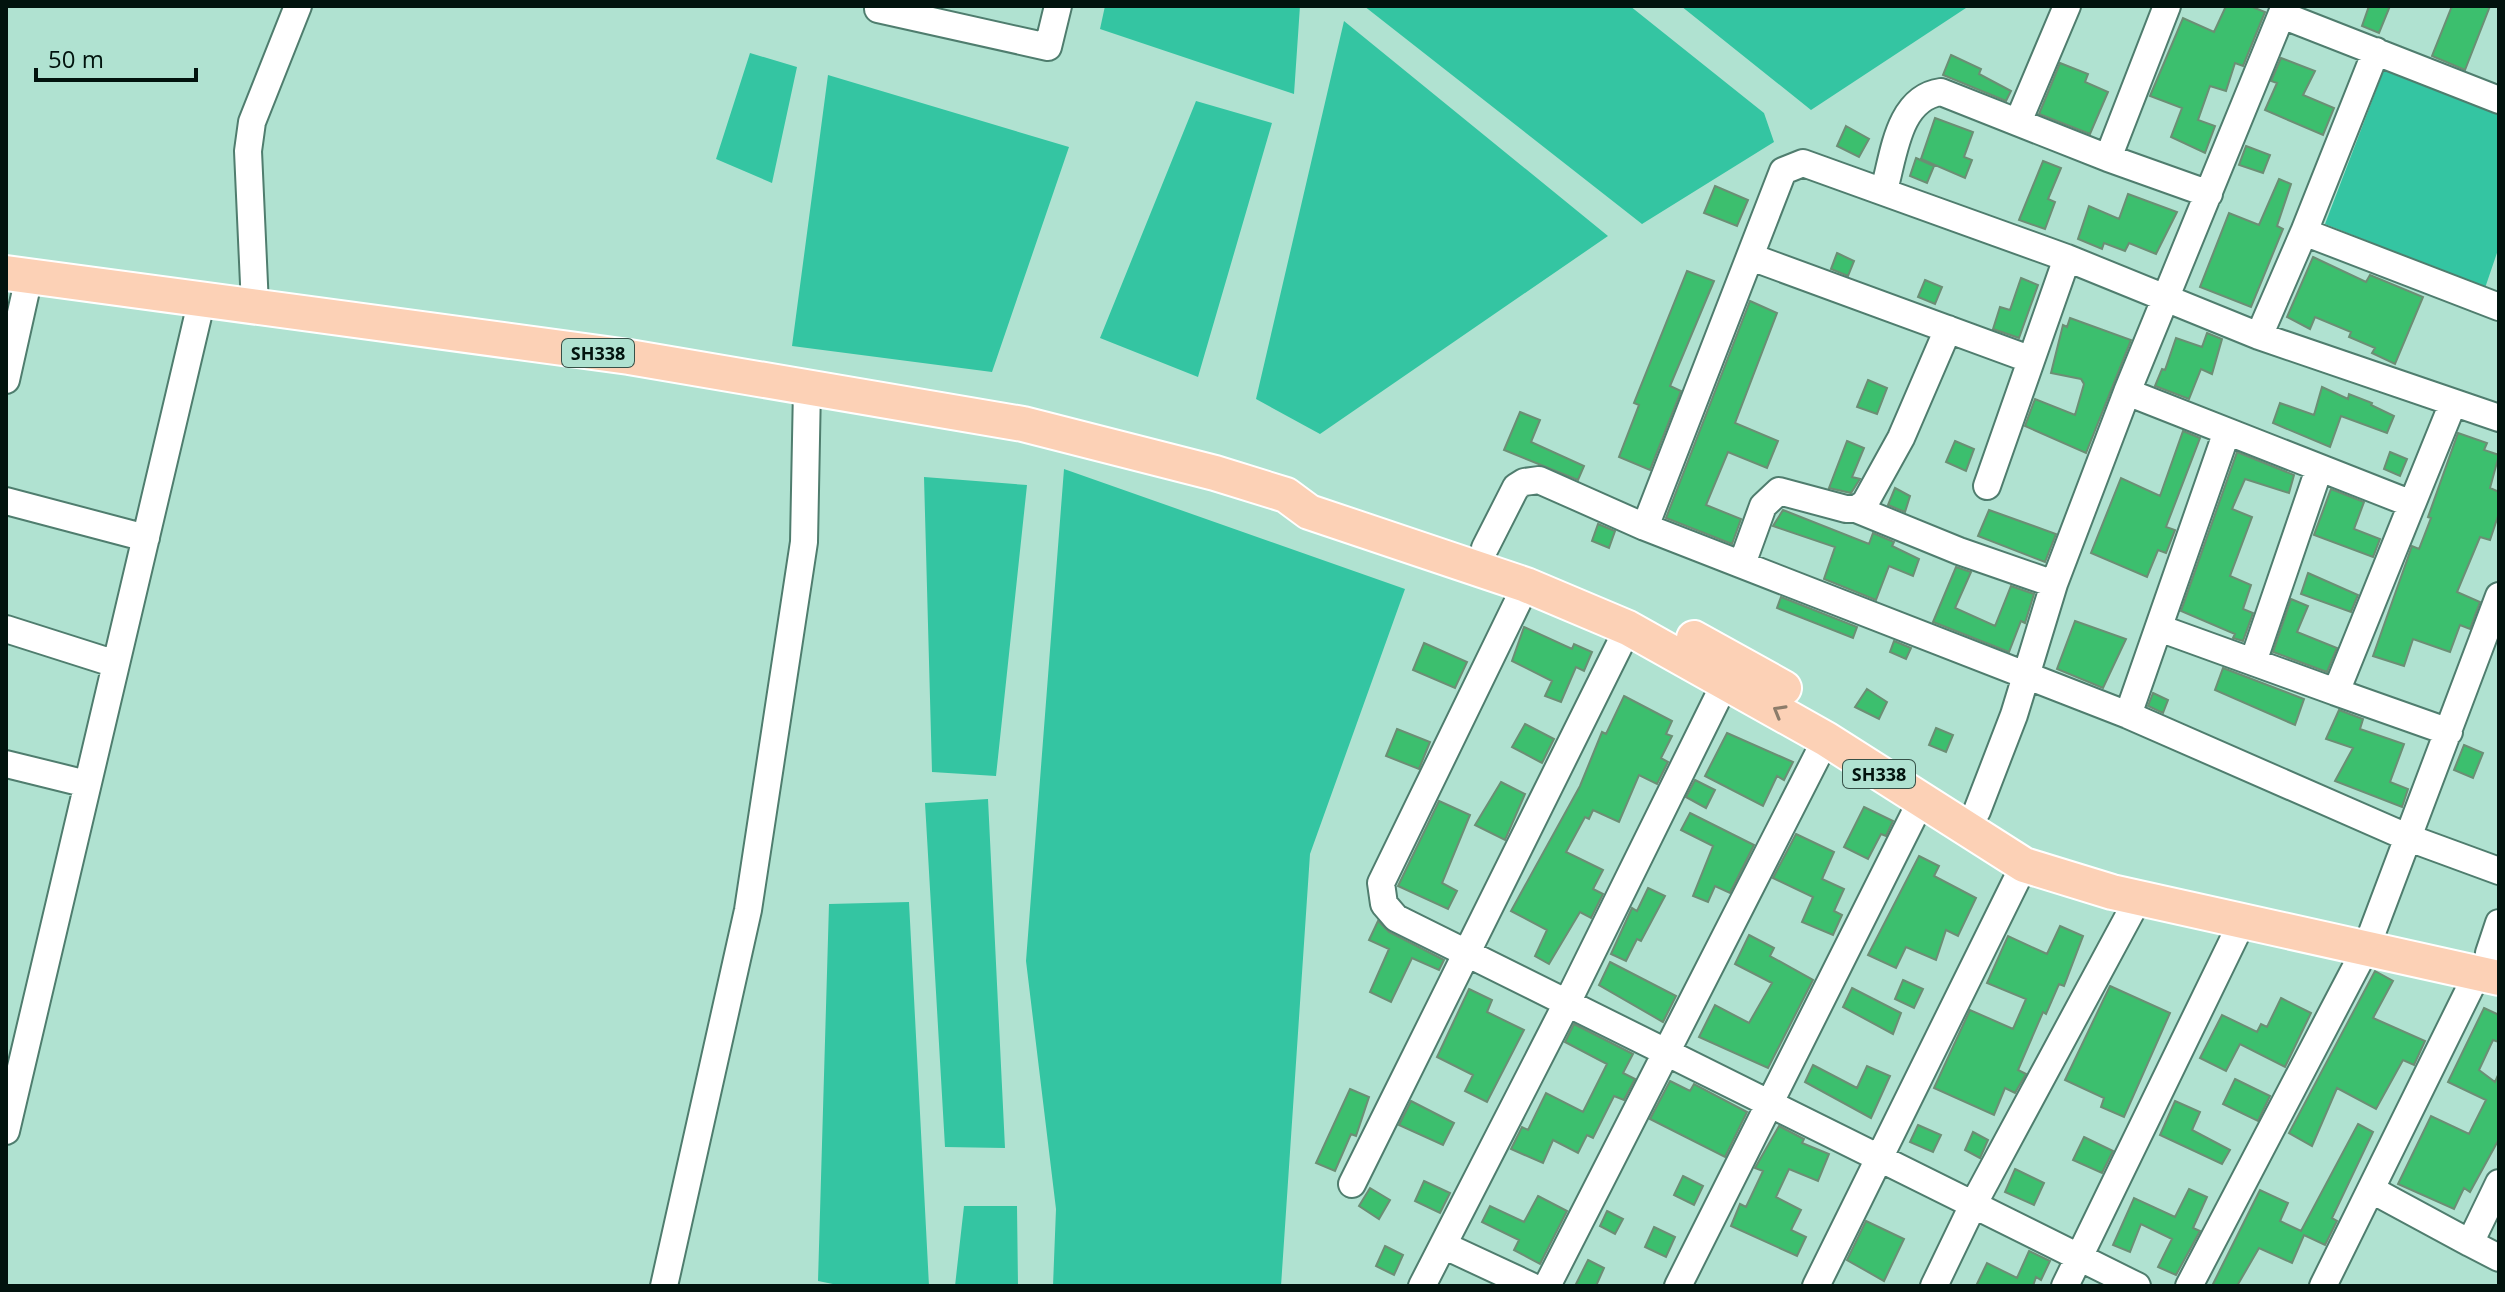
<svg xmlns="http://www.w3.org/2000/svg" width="2505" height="1292" font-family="'Open Sans',sans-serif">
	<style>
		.water { fill: #34c5a2 }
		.building { fill: #3cbf6e; stroke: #6b8e74; stroke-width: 2 }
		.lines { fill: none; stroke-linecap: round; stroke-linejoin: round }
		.minor-casing { stroke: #4f7d6e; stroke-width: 30 }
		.major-casing { stroke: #fff; stroke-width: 38 }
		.minor { stroke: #fff; stroke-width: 26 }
		.major { stroke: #fcd1b6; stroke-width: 34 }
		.oneway { stroke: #8c7c6a }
		.labels { text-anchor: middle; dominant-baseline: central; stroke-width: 6; stroke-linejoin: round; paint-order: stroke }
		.shield { fill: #b0e2d1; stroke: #365148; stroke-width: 2 }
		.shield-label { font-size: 18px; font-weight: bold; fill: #02130e }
	</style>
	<rect width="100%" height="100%" fill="#b0e2d1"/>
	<path class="water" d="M1105 6H1300L1294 94 1100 29Z
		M1364 6H1630L1764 113 1774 142 1642 224Z
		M1681 6H1969L1811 110Z
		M1344 21 1608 236 1320 434 1256 399Z
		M750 53 797 67 772 183 716 159Z
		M2385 67 2499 114V247L2485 288 2325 224Z
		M828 75 1069 147 992 372 792 346Z
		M1196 101 1272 123 1198 377 1100 338Z
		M1064 469 1405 589 1310 854 1281 1286H1053L1056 1209 1026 961Z
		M924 477 1027 485 996 776 932 772Z
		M988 799 1005 1148 945 1147 925 803Z
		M909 902 929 1286H843L818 1281 829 904Z
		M964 1206H1017L1018 1286H955Z"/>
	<path class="building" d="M2226 6H2250L2265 12 2243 66 2235 63 2226 91 2210 86 2198 120 2215 126 2205 153 2171 137 2182 108 2150 96 2183 18 2214 32Z
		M2369 6H2390L2379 33 2362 26Z
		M2452 6H2490L2465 70 2432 56Z
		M1951 55 1981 69 1979 74 2011 91 2006 101 1943 75Z
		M2281 58 2315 71 2303 95 2334 108 2323 135 2265 110 2277 83 2271 81Z
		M2060 63 2088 74 2085 82 2108 92 2090 134 2039 114Z
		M1935 118 1973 132 1964 157 1972 160 1965 178 1921 159Z
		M1846 126 1869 139 1859 157 1837 146Z
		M2246 146 2270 155 2263 173 2239 165Z
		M1916 158 1934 166 1927 183 1910 176Z
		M2043 161 2061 168 2048 199 2055 202 2045 229 2019 220Z
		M2279 179 2291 184 2277 226 2283 229 2251 307 2200 287 2229 213 2259 225Z
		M1715 186 1748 200 1737 226 1704 213Z
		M2128 194 2177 212 2156 254 2129 243 2125 251 2104 243 2102 249 2078 239 2089 206 2119 219Z
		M1837 253 1854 261 1848 276 1831 269Z
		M2313 257 2366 282 2370 275 2423 297 2395 364 2372 353 2375 348 2349 337 2351 332 2315 317 2310 329 2287 317Z
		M1687 271 1714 281 1670 386 1681 391 1650 470 1619 457 1639 405 1634 403Z
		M2021 278 2038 285 2019 338 1993 329 2000 307 2010 310Z
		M1925 280 1942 287 1935 304 1918 297Z
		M1750 301 1777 313 1735 423 1778 441 1767 468 1728 452 1706 505 1741 519 1732 544 1666 518Z
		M2070 318 2131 340 2086 453 2025 426 2035 399 2075 415 2084 384 2081 379 2051 373 2063 325 2067 327Z
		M2207 333 2222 339 2212 374 2201 369 2189 399 2155 386 2162 369 2165 370 2176 338 2202 347Z
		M1868 380 1887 388 1877 414 1857 407Z
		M2322 387 2348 399 2349 394 2372 403 2371 405 2394 416 2387 433 2341 416 2330 447 2273 423 2280 403 2314 415Z
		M1520 412 1540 420 1531 442 1584 466 1578 480 1504 450Z
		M2183 431 2200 438 2166 527 2175 530 2166 553 2158 550 2147 577 2091 553 2121 478 2160 496Z
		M2458 433 2487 443 2484 450 2499 455 2490 488 2499 492V513L2490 540 2480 537 2457 592 2480 602 2470 629 2460 625 2450 652 2413 639 2404 666 2373 656 2412 546 2419 549 2431 518 2428 517Z
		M1847 441 1864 448 1852 477 1860 479 1851 493 1829 488Z
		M1955 441 1974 449 1966 471 1946 462Z
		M2237 452 2294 475 2289 493 2245 479 2232 509 2252 517 2230 576 2251 585 2243 609 2253 613 2243 641 2233 638 2235 634 2181 611Z
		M2390 452 2407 459 2400 476 2384 469Z
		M1895 488 1910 496 1905 512 1888 505Z
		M2331 489 2364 502 2354 529 2380 539 2373 557 2314 535Z
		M1783 510 1869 544 1873 533 1894 542 1892 546 1919 559 1913 576 1889 566 1876 600 1824 579 1835 547 1773 526Z
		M1989 510 2056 534 2045 562 1978 536Z
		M1598 524 1615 531 1609 548 1592 541Z
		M1956 567 1971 572 1955 608 1995 626 2011 586 2034 594 2025 623 2021 621 2009 652 1933 622Z
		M2308 573 2358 595 2351 612 2301 594Z
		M1781 597 1857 627 1853 638 1777 608Z
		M2291 599 2308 606 2297 632 2337 648 2327 672 2273 652Z
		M2075 621 2126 639 2103 688 2057 669Z
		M1524 627 1572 649 1574 644 1592 652 1584 671 1576 667 1561 702 1545 696 1552 681 1512 661Z
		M1894 641 1911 648 1906 659 1890 652Z
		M1424 643 1467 662 1455 688 1413 670Z
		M2223 668 2304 699 2295 725 2215 690Z
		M1867 689 1887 702 1879 719 1855 707Z
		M2153 693 2168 700 2163 713 2148 706Z
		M1624 696 1672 721 1666 734 1672 736 1661 758 1668 762 1657 784 1639 775 1619 822 1593 810 1589 819 1585 817 1566 852 1603 870 1593 889 1603 894 1591 918 1580 912 1549 964 1535 956 1547 930 1511 911 1580 786 1602 732 1606 734Z
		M2339 710 2363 719 2360 729 2404 744 2390 782 2408 789 2402 807 2335 781 2353 748 2326 739Z
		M1525 724 1554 739 1542 763 1512 747Z
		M1936 728 1953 735 1946 752 1929 745Z
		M1397 729 1430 742 1419 769 1386 756Z
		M1727 733 1793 762 1784 780 1777 776 1763 806 1705 776Z
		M2464 745 2483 753 2473 778 2454 770Z
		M1695 780 1715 790 1706 808 1686 797Z
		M1501 782 1525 794 1505 840 1475 825Z
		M1439 801 1470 815 1442 883 1457 891 1448 909 1398 886Z
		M1864 807 1893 821 1886 836 1881 834 1868 859 1844 847Z
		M1690 813 1754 845 1730 893 1715 886 1708 902 1693 896 1713 846 1681 830Z
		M1796 834 1834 852 1822 879 1844 889 1834 911 1842 915 1833 935 1802 922 1813 897 1773 878Z
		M1919 856 1939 866 1934 876 1976 898 1958 936 1946 930 1936 960 1906 947 1896 968 1868 955Z
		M1648 888 1665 896 1641 941 1637 939 1626 961 1611 954 1632 908 1637 911Z
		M1378 921 1389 932 1444 960 1439 970 1412 958 1391 1002 1370 992 1389 949 1369 940Z
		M2060 926 2083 936 2064 986 2059 984 2046 1014 2043 1012 2018 1070 2026 1074 2015 1093 2005 1088 1994 1115 1934 1088 1970 1010 2013 1029 2026 999 1987 983 2008 936 2047 954Z
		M1749 935 1774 948 1770 956 1813 980 1768 1068 1699 1037 1715 1005 1749 1023 1772 983 1735 964Z
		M1610 962 1676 996 1663 1022 1599 985Z
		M2375 971 2393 981 2373 1018 2425 1041 2414 1065 2403 1060 2376 1109 2337 1088 2312 1146 2289 1133Z
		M1903 980 1923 989 1914 1008 1895 999Z
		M2110 986 2170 1013 2124 1117 2101 1107 2104 1098 2065 1080Z
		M1852 988 1901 1013 1893 1034 1843 1007Z
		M1469 989 1492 1000 1487 1012 1524 1030 1487 1102 1465 1091 1473 1075 1437 1057Z
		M2281 998 2311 1013 2285 1067 2240 1044 2226 1071 2200 1058 2222 1015 2257 1032 2261 1024 2267 1027Z
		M2484 1008 2499 1015V1042L2493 1040 2479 1070 2495 1082 2499 1073V1139L2470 1192 2464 1188 2454 1209 2398 1184 2431 1116 2469 1134 2486 1100 2448 1082Z
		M1574 1024 1633 1054 1623 1073 1635 1079 1624 1100 1614 1096 1593 1138 1587 1135 1578 1153 1553 1140 1543 1163 1511 1149 1522 1127 1528 1130 1546 1093 1583 1112 1607 1064 1565 1042Z
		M1813 1065 1857 1088 1867 1066 1890 1076 1871 1118 1805 1082Z
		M2235 1079 2270 1096 2258 1121 2223 1104Z
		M1670 1081 1690 1091 1694 1084 1747 1112 1725 1157 1650 1119Z
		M1350 1089 1369 1097 1356 1136 1351 1134 1335 1171 1316 1163Z
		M1411 1101 1454 1123 1443 1145 1399 1125Z
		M2175 1101 2200 1112 2192 1130 2230 1150 2222 1164 2160 1135Z
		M2358 1124 2373 1132 2332 1218 2337 1221 2325 1245 2304 1235 2292 1263 2259 1248 2237 1286H2212L2260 1190 2288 1203 2280 1221 2301 1231Z
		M1918 1125 1941 1135 1933 1152 1910 1142Z
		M1779 1126 1804 1139 1802 1143 1829 1154 1818 1181 1789 1169 1776 1197 1801 1210 1791 1230 1806 1237 1797 1256 1731 1226 1740 1204 1746 1207 1763 1171 1755 1168Z
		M1973 1132 1988 1140 1980 1158 1965 1150Z
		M2084 1137 2113 1151 2102 1173 2073 1160Z
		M2015 1169 2044 1183 2034 1205 2005 1192Z
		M1683 1176 1703 1186 1694 1205 1674 1195Z
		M1424 1181 1450 1193 1440 1213 1415 1201Z
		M1370 1188 1390 1200 1379 1219 1359 1206Z
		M2189 1189 2207 1197 2193 1228 2200 1231 2176 1275 2158 1267 2172 1239 2141 1224 2130 1252 2113 1245 2134 1198 2175 1217Z
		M1538 1196 1567 1211 1540 1264 1514 1250 1519 1240 1482 1222 1490 1206 1524 1222Z
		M1607 1211 1623 1219 1615 1234 1600 1226Z
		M1866 1221 1904 1239 1884 1281 1847 1260Z
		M1654 1227 1675 1237 1666 1257 1645 1247Z
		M1385 1246 1403 1255 1394 1275 1376 1266Z
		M2029 1251 2050 1261 2041 1280 2036 1277 2033 1286H1976L1987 1263 2017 1278Z
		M1588 1260 1604 1268 1596 1286H1575Z"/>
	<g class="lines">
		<defs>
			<path id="minor" d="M878 9 1048 47 1058 6
				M2282 15 2499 100
				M2018 122 2067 6
				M2108 158 2167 6
				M1884 190C1894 155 1898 98 1941 92L2108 158 2209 194
				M2304 232 2376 51
				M1751 257 2029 359
				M255 306 248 151 252 122 298 6
				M2259 336 2304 232 2499 307
				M6 380 29 277
				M2127 392 2412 504 2453 403
				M2226 434 2128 715 2409 838 2499 871
				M1987 486 2067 258
				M6 501 146 538
				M2412 504 2336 692 2449 732
				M1856 509 1959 551 2054 584
				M1645 527 1783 171 1803 163 2067 258 2259 336 2499 418
				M1485 548 1516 487 1524 482 1539 480 1645 527 2128 715
				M1742 564 1763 506 1779 491 1846 509H1856L1865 503 1901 438 1948 329
				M1526 585 1381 883 1384 904 1396 918 2137 1286
				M2159 628 2336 692
				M6 629 116 664
				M2253 662 2319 469
				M6 764 87 784
				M1977 811 2014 715 2054 584 2127 392 2285 6
				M2489 953 2499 923
				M6 1131 202 299
				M2499 1183 2470 1243 2499 1258
				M1352 1184 1628 628
				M2372 1190 2470 1243
				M1443 1245 1531 1286
				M664 1286 748 910 804 542 807 388
				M1422 1286 1567 1003 1726 681
				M1547 1286 1826 739
				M1678 1286 1921 801
				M1816 1286 2024 865
				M1934 1286 1973 1205 2139 897
				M2065 1286 2242 922
				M2189 1286 2367 946 2499 596
				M2323 1286 2477 974"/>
			<path id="major" d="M6 273 629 357 1023 424 1215 473 1286 495 1309 512 1526 585 1628 628 1826 739 2024 865 2112 892 2499 978
				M1694 638 1784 688"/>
		</defs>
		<use href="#minor" class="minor-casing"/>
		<use href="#major" class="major-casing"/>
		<use href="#minor" class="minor"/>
		<use href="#major" class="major"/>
	</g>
	<defs><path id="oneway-chevron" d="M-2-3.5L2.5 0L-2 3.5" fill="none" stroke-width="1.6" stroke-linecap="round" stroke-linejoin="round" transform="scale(2)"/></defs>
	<use class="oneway" href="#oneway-chevron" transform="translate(1779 711) rotate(-150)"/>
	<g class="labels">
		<g class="shield">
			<rect x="562" y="339" width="72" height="28" rx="6"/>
			<rect x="1843" y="760" width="72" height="28" rx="6"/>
		</g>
		<g class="shield-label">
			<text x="598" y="353">SH338</text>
			<text x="1879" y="774">SH338</text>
		</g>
	</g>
	<rect width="2505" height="1292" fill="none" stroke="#02130e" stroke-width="16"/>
	<path d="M36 68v12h160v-12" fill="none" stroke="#02130e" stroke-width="4"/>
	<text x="48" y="68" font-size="24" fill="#02130e" stroke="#b0e2d1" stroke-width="6" paint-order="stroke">50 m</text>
</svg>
